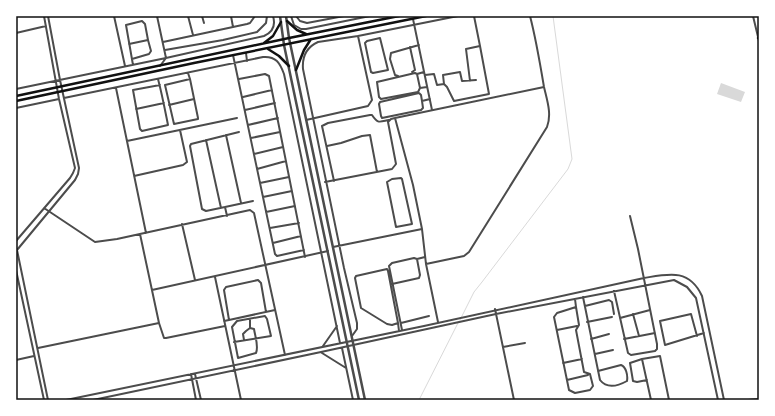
<svg xmlns="http://www.w3.org/2000/svg" width="775" height="416" font-family="Overpass,sans-serif">
	<style>
		.water { fill: #d9d9d9 }
		.lines { fill: none; stroke-linecap: round; stroke-linejoin: round }
		.stream { stroke: #d9d9d9; stroke-width: 1 }
		.minor { stroke: #4c4c4c; stroke-width: 2 }
		.tertiary { stroke: #4c4c4c; stroke-width: 2.5 }
		.secondary { stroke: #111; stroke-width: 2.5 }
		.neatline { fill: none; stroke: #111; stroke-width: 1.5 }
	</style>
	<rect width="100%" height="100%" fill="#fff"/>
	<path class="water" d="M721 83 745 92 741 102 717 94Z"/>
	<g class="lines">
		<path class="stream" d="M460 320 474 292 482 282 568 169 572 159 553 16
			M419 400 458 323"/>
		<path class="minor" d="M48 16 60 80 79 168 78 174 75 180 17 250 48 400
			M114 16 125 66
			M157 16 166 58 160 66
			M188 16 193 35
			M202 16 204 23
			M231 16 233 27
			M291 16 294 25 301 29H306L370 16
			M296 16 300 21 307 23 344 16
			M753 16 759 41
			M413 19 432 110
			M16 33 46 26
			M380 38 388 70 373 73 371 72 365 43 367 41Z
			M163 42 247 24 250 23 255 16
			M129 44 148 40 151 51 149 54 132 59
			M410 47 415 70 412 72
			M165 50 223 40 257 32 266 23 267 16
			M246 53 247 61
			M233 55 275 254 277 256 304 250
			M133 65 126 25 142 21 145 24 148 40
			M188 73 190 79 198 118V119L174 124 165 85 190 79
			M417 74 424 72
			M425 75 434 74 437 85 444 84 443 75 460 72 462 81 476 80
			M398 76 395 75 390 59 391 53 419 45
			M158 79C162 94 165 110 168 125L142 131 140 129 133 90 160 85
			M239 79 265 74 269 76 305 257
			M470 81 466 49 480 46
			M444 84 447 87 454 101 489 94 480 46 474 16
			M116 88 146 233
			M420 88 418 92 381 99 379 97 377 82 415 73 417 74 420 88 427 87
			M16 89 166 58 264 36C273 32 276 26 273 16
			M243 97 272 90
			M64 98 263 57C276 56 280 63 284 74L340 343
			M422 101 423 108 421 110 382 118 381 116 379 104 380 102 419 93 421 95 422 101 430 99
			M169 105 194 99
			M16 108 59 99
			M136 109 164 103
			M245 110 275 103
			M306 120 368 106 372 100 358 36
			M248 125 278 118
			M226 135 241 203
			M251 138 280 132
			M206 140 221 208
			M127 141 237 118
			M327 146 341 143 362 136 370 135 377 172
			M254 154 283 147
			M257 169 286 161
			M134 176 183 165 187 162 180 130
			M401 178 402 179 412 224 396 227 387 182 392 179Z
			M334 181 322 126 328 123 370 115H372C378 124 379 122 389 120
			M325 182 392 169 396 164 388 122 391 119 395 118
			M260 183 289 177
			M263 197 292 191
			M225 207 253 201
			M44 208 95 242 117 239 250 210 254 213 285 355
			M266 212 295 206
			M227 216 225 207 206 211 202 209 190 146 191 144 239 132
			M182 224 195 280
			M270 228 299 223
			M140 234 159 323 164 338H166L225 326
			M16 241 70 178 73 173 75 168 59 99 44 16
			M273 243 301 236
			M333 247 422 229
			M417 259 425 257
			M426 264 464 256 469 252 547 127C552 114 547 100 544 87 540 63 536 39 530 16
			M16 270 44 400
			M215 277 241 400
			M392 284 419 278 420 275 417 259 414 258 392 263 389 266 402 330
			M152 290 328 251
			M614 291 628 353 631 355 655 351 657 349V344L638 249 630 216
			M583 297 600 380C607 389 618 386 627 381 628 375 626 367 621 365L598 371
			M575 299 576 307 557 313 554 317 569 390 575 393 590 390 593 386 590 374 584 372 576 330 579 325 576 307
			M585 306 609 300 612 302 614 314
			M495 309 514 400
			M633 314 639 336
			M620 318 650 310
			M229 320 275 310
			M224 321 229 320 224 290 226 287 258 280 261 283 266 312
			M438 322 426 264 422 229 413 185 395 118 544 87
			M587 322 612 317
			M398 323 392 325 387 324 361 308 355 278 356 276 387 269 388 271 398 323 399 331
			M401 323 429 316
			M557 330 577 326
			M352 336 357 329V323L344 268 303 69C302 57 307 47 318 42L358 36 458 16
			M697 336 691 314 660 321 665 345 704 333
			M591 339 609 334
			M624 339 655 333
			M244 340 243 334 246 331 250 328V319
			M234 342 271 336 267 319 265 316 237 321 232 327 238 358 256 353C259 346 255 336 254 329L250 328
			M323 346 337 326
			M503 347 525 343
			M38 348 159 323
			M342 348 353 400
			M322 353 346 368
			M595 354 613 350
			M642 359 630 363 633 381 637 382 647 380
			M16 360 34 356
			M563 363 582 359
			M191 374 196 400
			M195 374 201 400
			M567 380 588 375
			M66 400 424 326 644 278C668 274 689 268 702 296L724 400
			M93 400 321 352 496 314 674 280 687 287 696 298 718 400
			M651 400 642 359 660 356 669 400
			M748 400 759 399"/>
		<path class="tertiary" d="M280 16 284 45 359 400
			M286 16 289 38 365 400"/>
		<path class="secondary" d="M287 21 297 30 306 34
			M758 38H759
			M264 43 273 36 281 22
			M268 49 279 56 289 66
			M296 70 304 50 311 39
			M16 96 289 38 399 16
			M16 101 194 63 426 16"/>
	</g>
	<rect width="775" height="416" fill="none" stroke="#ffffff" stroke-width="34"/>
	<rect x="17" y="17" width="741" height="382" class="neatline"/>
</svg>
